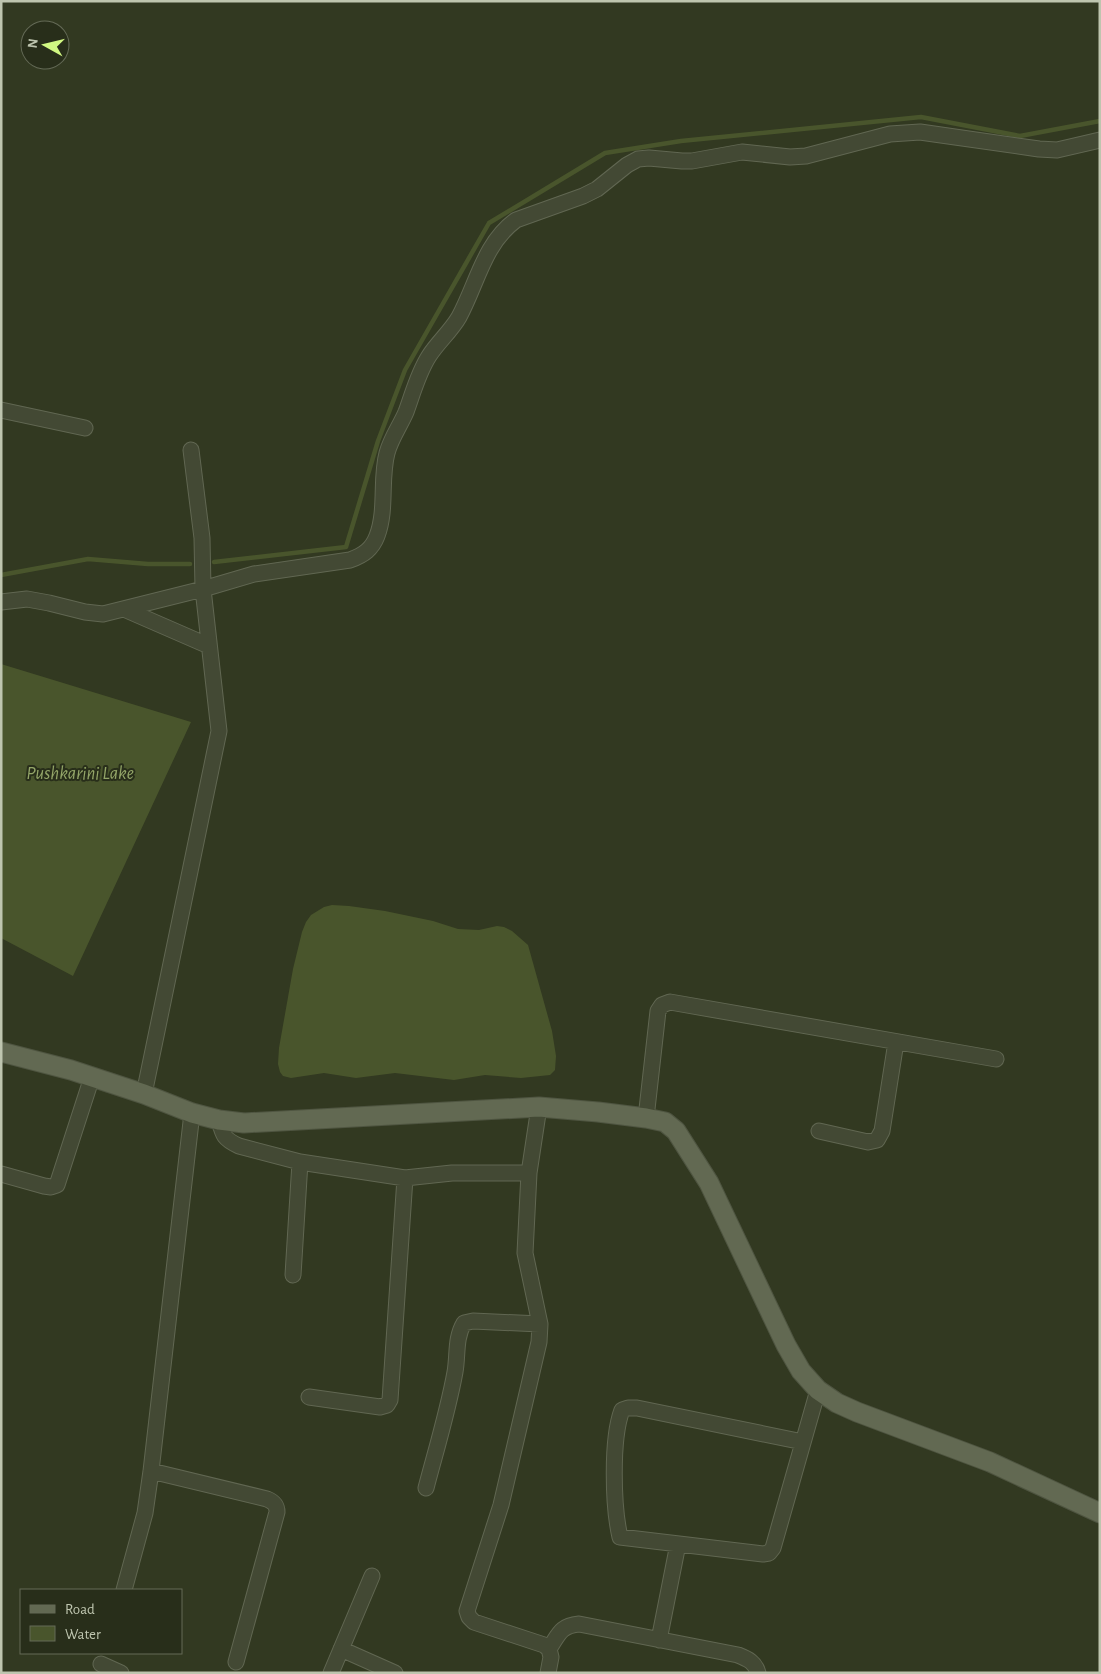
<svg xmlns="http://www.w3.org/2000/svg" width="1101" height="1674" font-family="'Alegreya Sans',sans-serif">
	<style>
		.water { fill: #49552c }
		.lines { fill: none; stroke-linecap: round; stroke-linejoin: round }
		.stream { stroke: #49552c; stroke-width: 4.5 }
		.minor-casing { stroke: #616752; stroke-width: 17 }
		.major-casing { stroke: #4f5541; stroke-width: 21 }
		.minor { stroke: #434934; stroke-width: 15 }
		.major { stroke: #626952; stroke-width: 19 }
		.labels { text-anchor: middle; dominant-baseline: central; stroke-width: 4; stroke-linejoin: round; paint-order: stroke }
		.water-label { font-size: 19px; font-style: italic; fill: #93a568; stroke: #282e1a }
	</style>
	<rect width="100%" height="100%" fill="#323921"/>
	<path class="water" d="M1 664 191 722 73 976 1 938Z
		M332 905 349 906 385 911 433 921 458 929 479 930 497 926 504 927 512 931 528 945 552 1031 556 1056 555 1070 550 1075 521 1078 485 1075 454 1080 395 1073 356 1078 324 1073 291 1078 283 1076 280 1072 278 1064 279 1048 293 969 302 932 306 922 311 915 324 907Z"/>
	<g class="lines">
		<path class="stream" d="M214 562 346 547 378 441 405 370 489 223 605 153 681 141 921 117 1020 136 1100 121
			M1 575 88 559 148 564H190"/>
		<defs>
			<path id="minor" d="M1 410 85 428
				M191 450 202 538 203 589 254 574 350 560C364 555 372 549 377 536 387 510 380 479 387 453 391 438 400 426 406 412 413 393 418 373 429 356 438 342 451 331 459 317 477 284 484 243 516 220L583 196 597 189 627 165 638 159 649 158 682 161H692L742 152 790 157 806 156 890 134 920 132 1039 149 1057 150 1100 140
				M1 602 27 599 49 603 85 612 103 614 203 589 219 731 144 1094
				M124 609 209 646
				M539 1107 529 1173 525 1253 540 1324 539 1342 501 1505 467 1611 469 1617 474 1622 544 1645 549 1649 551 1657 548 1673
				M646 1118 658 1011 662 1005 670 1002 996 1059
				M219 1120C223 1136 224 1139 239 1146L300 1162 293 1275
				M819 1131 868 1142 877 1140 882 1131 896 1042
				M300 1162 405 1178 452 1173H529
				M1 1174 44 1186 51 1187 57 1185 92 1077
				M309 1397 380 1407 387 1405 390 1400 405 1178
				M803 1442 637 1408H628L622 1410C611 1439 613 1507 620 1537L763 1554 769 1553 773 1548 818 1390
				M151 1471 267 1499C274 1502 277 1505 277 1512L236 1662
				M426 1488C436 1450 448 1411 455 1372 458 1355 455 1338 464 1323L473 1321 540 1324
				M124 1590 145 1513 151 1471 192 1113
				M659 1640 678 1544
				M341 1649 395 1673
				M549 1649C559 1634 560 1626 579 1624L738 1655C748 1659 755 1662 758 1673
				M101 1664 121 1673
				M331 1673 372 1576"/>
			<path id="major" d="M1 1052 71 1070 144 1094 192 1113 219 1120 244 1123 539 1107 598 1112 646 1118 665 1122 676 1131 709 1183 786 1345 801 1371 818 1390 837 1403 857 1412 990 1462 1100 1513"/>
		</defs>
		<use href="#minor" class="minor-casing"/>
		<use href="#major" class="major-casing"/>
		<use href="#minor" class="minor"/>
		<use href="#major" class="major"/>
	</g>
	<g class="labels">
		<g class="water-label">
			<text x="80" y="773">Pushkarini Lake</text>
		</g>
	</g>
	<rect width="1101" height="1674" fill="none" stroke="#bec5af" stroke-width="5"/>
	<rect x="20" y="1589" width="162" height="65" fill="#282e1a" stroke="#646a56"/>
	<rect x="30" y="1605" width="25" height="8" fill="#626952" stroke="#646a56"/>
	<text x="65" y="1614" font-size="15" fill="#bec5af">Road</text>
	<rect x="30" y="1626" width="25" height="15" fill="#49552c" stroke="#646a56"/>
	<text x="65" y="1639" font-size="15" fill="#bec5af">Water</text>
	<g transform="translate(45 45) rotate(278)"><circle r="24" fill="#282e1a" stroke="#646a56"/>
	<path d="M0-4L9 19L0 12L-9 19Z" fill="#d1f882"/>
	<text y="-8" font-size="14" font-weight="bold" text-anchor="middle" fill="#bec5af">N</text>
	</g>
</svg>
